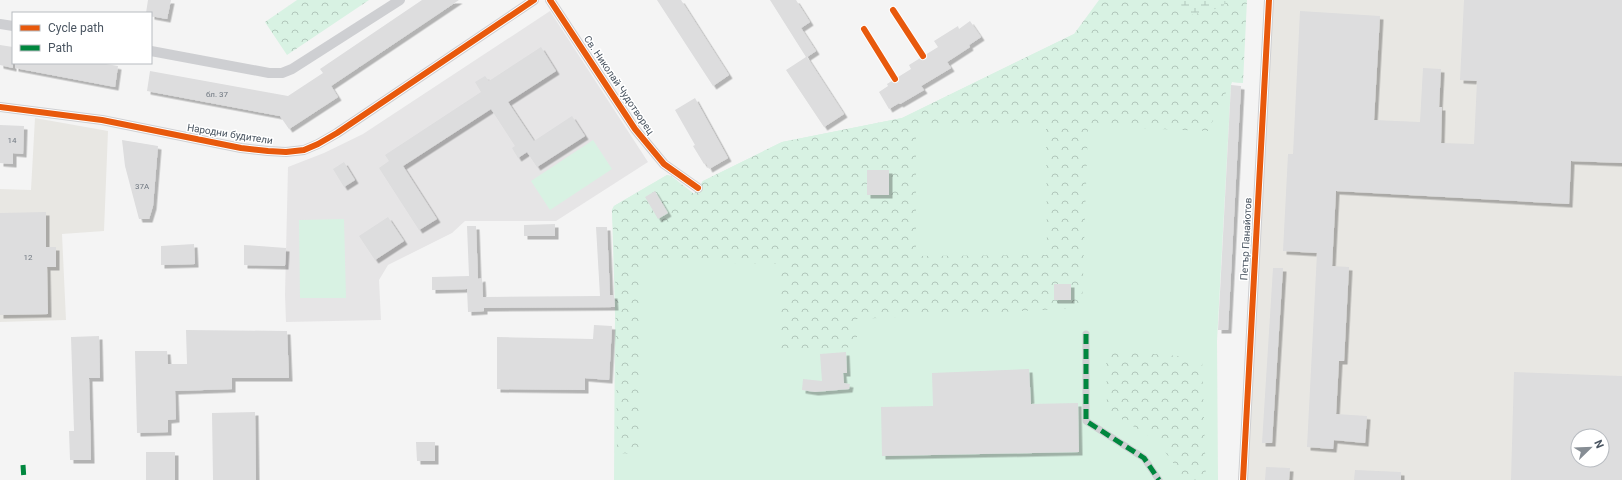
<svg xmlns="http://www.w3.org/2000/svg" width="1622" height="480" font-family="Roboto,sans-serif">
	<style>
		.commercial { fill: #e8e7e3; fill-rule: evenodd }
		.education { fill: #e6e5e6 }
		.grass { fill: #d8f2e3 }
		.forest { fill: url(#forest-crowns); fill-rule: evenodd }
		.wetland { fill: url(#wetland-marsh) }
		.building { fill: #ddddde; fill-rule: evenodd; filter: url(#shadow) }
		.lines { fill: none; stroke-linecap: round; stroke-linejoin: round }
		.pedestrian { stroke: #cecfd2; stroke-width: 7 }
		.minor { stroke: #cecfd2; stroke-width: 10 }
		.quiet { stroke: #00873e; stroke-width: 5; stroke-dasharray: 10 5; stroke-linecap: butt }
		.cycleway-casing { stroke: #fff; stroke-width: 8 }
		.cycleway { stroke: #e8590c; stroke-width: 6 }
		.labels { text-anchor: middle; dominant-baseline: central; stroke-width: 3; stroke-linejoin: round; paint-order: stroke }
		.number-label { font-size: 8px; fill: #707881 }
		.street-label { font-size: 10px; fill: #4a5561; stroke: #fff }
	</style>
	<defs>
		<pattern id="forest-crowns" width="20" height="18" patternUnits="userSpaceOnUse"><rect width="20" height="18" fill="#d8f2e3"/><path d="M2 6a3 3 0 1 1 6 0M12 15a3 3 0 1 1 6 0" fill="none" stroke="#b1c7bb"/></pattern>
		<pattern id="wetland-marsh" width="20" height="14" patternUnits="userSpaceOnUse"><rect width="20" height="14" fill="#d8f2e3"/><path d="M1 5h8M5 5V1M11 12h8M15 12V8" fill="none" stroke="#b1c7bb"/></pattern>
		<filter id="shadow"><feDropShadow dx="3.5" dy="3.5" stdDeviation="0" flood-color="#0004"/></filter>
	</defs>
	<rect width="100%" height="100%" fill="#f4f4f4"/>
	<path class="commercial" d="M1269 0H1622V480H1243ZM1578 436H1602V460H1578Z
		M35 118 108 131 104 231 62 234 66 320 0 322V189L31 190Z"/>
	<path class="education" d="M550 11 648 162 556 221H465L452 233 388 265 379 280 381 320 286 322 285 295 288 167 324 153 363 134Z"/>
	<path class="grass" d="M1074 34 1243 83 1232 82 1231 85 1217 341 1218 480H614L615 314 612 210 614 206 667 175 671 176 694 194 703 181 782 142 902 118Z
		M593 140 612 169 550 210 531 181Z
		M344 219 346 298H300L299 220Z"/>
	<path class="forest" d="M297 0H369L287 55 265 22Z
		M1099 0H1247L1243 83 1231 82 1208 131 1088 126 1082 308 857 319V347L780 351V264L639 261V454L617 453 615 261 612 210 614 206 667 175 671 176 694 194 703 181 782 142 902 118 1074 34ZM1046 127 1047 255 916 256V128Z
		M1106 350 1202 358 1206 480H1186L1157 441 1107 410Z"/>
	<path class="wetland" d="M1177 0H1226L1223 7 1191 15Z"/>
	<path class="building" d="M148 0H171L167 19 151 16V13H146Z
		M422 0H459L331 86 338 97 289 129 280 116 147 91 150 71 288 96 323 73 320 69Z
		M657 0H681L729 75 713 86Z
		M770 0H796L810 22 801 28 816 51 807 57 844 114 824 127 786 70 806 57Z
		M1464 0H1622V163L1571 161 1569 204 1336 191 1332 266 1349 267 1344 361H1339L1336 414 1367 416 1365 443 1334 440 1333 449 1307 447 1317 253 1283 251 1288 154H1293L1300 11 1380 16 1374 120 1420 122 1423 68 1441 69 1439 107H1442L1441 143 1474 144 1477 81 1460 80Z
		M970 21 981 37 969 45 970 47 947 62 951 68 921 86 924 90 900 104 899 103 889 109 879 92 888 86 887 84 911 69 909 65 938 47 934 41 958 26 959 29Z
		M0 45 13 47V68L0 65Z
		M541 47 556 71 508 102 534 141 572 116 585 136 537 167 527 152 518 158 512 148 515 146 491 109 403 166 437 219 419 230 379 168 389 161 385 155 481 92 475 82 485 76 489 81Z
		M15 63H100L118 66 115 87 15 68Z
		M1231 85 1241 86 1228 330H1218Z
		M695 98 728 158 709 169 706 163 704 164 693 146 695 145 675 110Z
		M0 125 24 126 23 154 13 153V164L0 163Z
		M122 140 158 146 153 206 149 219H139L125 166Z
		M344 162 355 180 344 187 333 169Z
		M867 170H889V195H867Z
		M655 191 668 213 658 219 645 197Z
		M46 212V247H56V267H47L48 314 0 315V213Z
		M388 217 404 241 375 260 359 236Z
		M555 224V236H524V225Z
		M467 226H476L478 279 482 278 483 297 600 296 596 227H607L610 295H614L615 307 484 308V311L468 312 467 289 432 290V277L469 276Z
		M194 244 195 264 161 265V246Z
		M244 245 286 248 285 266 244 265Z
		M1273 268H1283L1272 443H1262Z
		M1054 284H1071V300H1054Z
		M594 325 612 326 609 380 585 378V390L497 389V337L593 339Z
		M186 330 287 331 289 378H232V389L175 391 176 419 168 420V432L137 433 135 351H167L168 364H187Z
		M99 336 100 378H89L91 460H70L69 431H74L71 337Z
		M846 352 847 373H843L844 383 850 384 849 389 815 392 802 390 803 379 822 381 820 354Z
		M1029 369 1031 404 1078 403 1079 452 882 456 881 407 933 406 932 373Z
		M1514 372 1622 376V480H1511ZM1578 436H1602V460H1578Z
		M255 412 256 480H213L212 413Z
		M416 442H435V461H417Z
		M146 452H175V480H146Z
		M1266 467 1290 468 1289 480H1265Z
		M1355 470 1401 472V480H1354Z"/>
	<g class="lines">
		<path class="pedestrian" d="M1086 334V421L1144 458 1159 480"/>
		<path class="minor" d="M550 0 635 129 664 164 698 188
			M0 24 13 26
			M151 51 269 73H282L292 69 400 0
			M0 107 102 120 241 148 268 151 286 152 304 150 318 144 337 133 534 0
			M1243 480 1269 0"/>
		<path class="quiet" d="M1086 334V421L1144 458 1159 480
			M23 465 24 480"/>
		<defs>
			<path id="cycleway" d="M550 0 635 129 664 164 698 188
				M893 10 923 56
				M864 29 895 79
				M0 107 102 120 241 148 268 151 286 152 304 150 318 144 337 133 534 0
				M1243 480 1269 0"/>
		</defs>
		<use href="#cycleway" class="cycleway-casing"/>
		<use href="#cycleway" class="cycleway"/>
	</g>
	<g class="labels">
		<g class="number-label">
			<text x="217" y="94">бл. 37</text>
			<text x="12" y="140">14</text>
			<text x="142" y="186">37А</text>
			<text x="28" y="257">12</text>
		</g>
		<g class="street-label">
			<text transform="translate(619 85) rotate(56)">Св. Николай Чудотворец</text>
			<text transform="translate(230 134) rotate(9)">Народни будители</text>
			<text transform="translate(1246 239) rotate(-87)">Петър Панайотов</text>
		</g>
	</g>
	<rect x="12" y="12" width="140" height="52" fill="#ffffff" stroke="#b7bbc0"/>
	<rect x="20" y="25" width="20" height="6" fill="#e8590c" stroke="#b7bbc0"/>
	<text x="48" y="32" font-size="12" fill="#4a5561">Cycle path</text>
	<rect x="20" y="45" width="20" height="6" fill="#00873e" stroke="#b7bbc0"/>
	<text x="48" y="52" font-size="12" fill="#4a5561">Path</text>
	<g transform="translate(1590 448) rotate(67)"><circle r="19" fill="#ffffff" stroke="#b7bbc0"/>
	<path d="M0-3L7 15L0 10L-7 15Z" fill="#868d94"/>
	<text y="-6" font-size="11" font-weight="bold" text-anchor="middle" fill="#4a5561">N</text>
	</g>
</svg>
